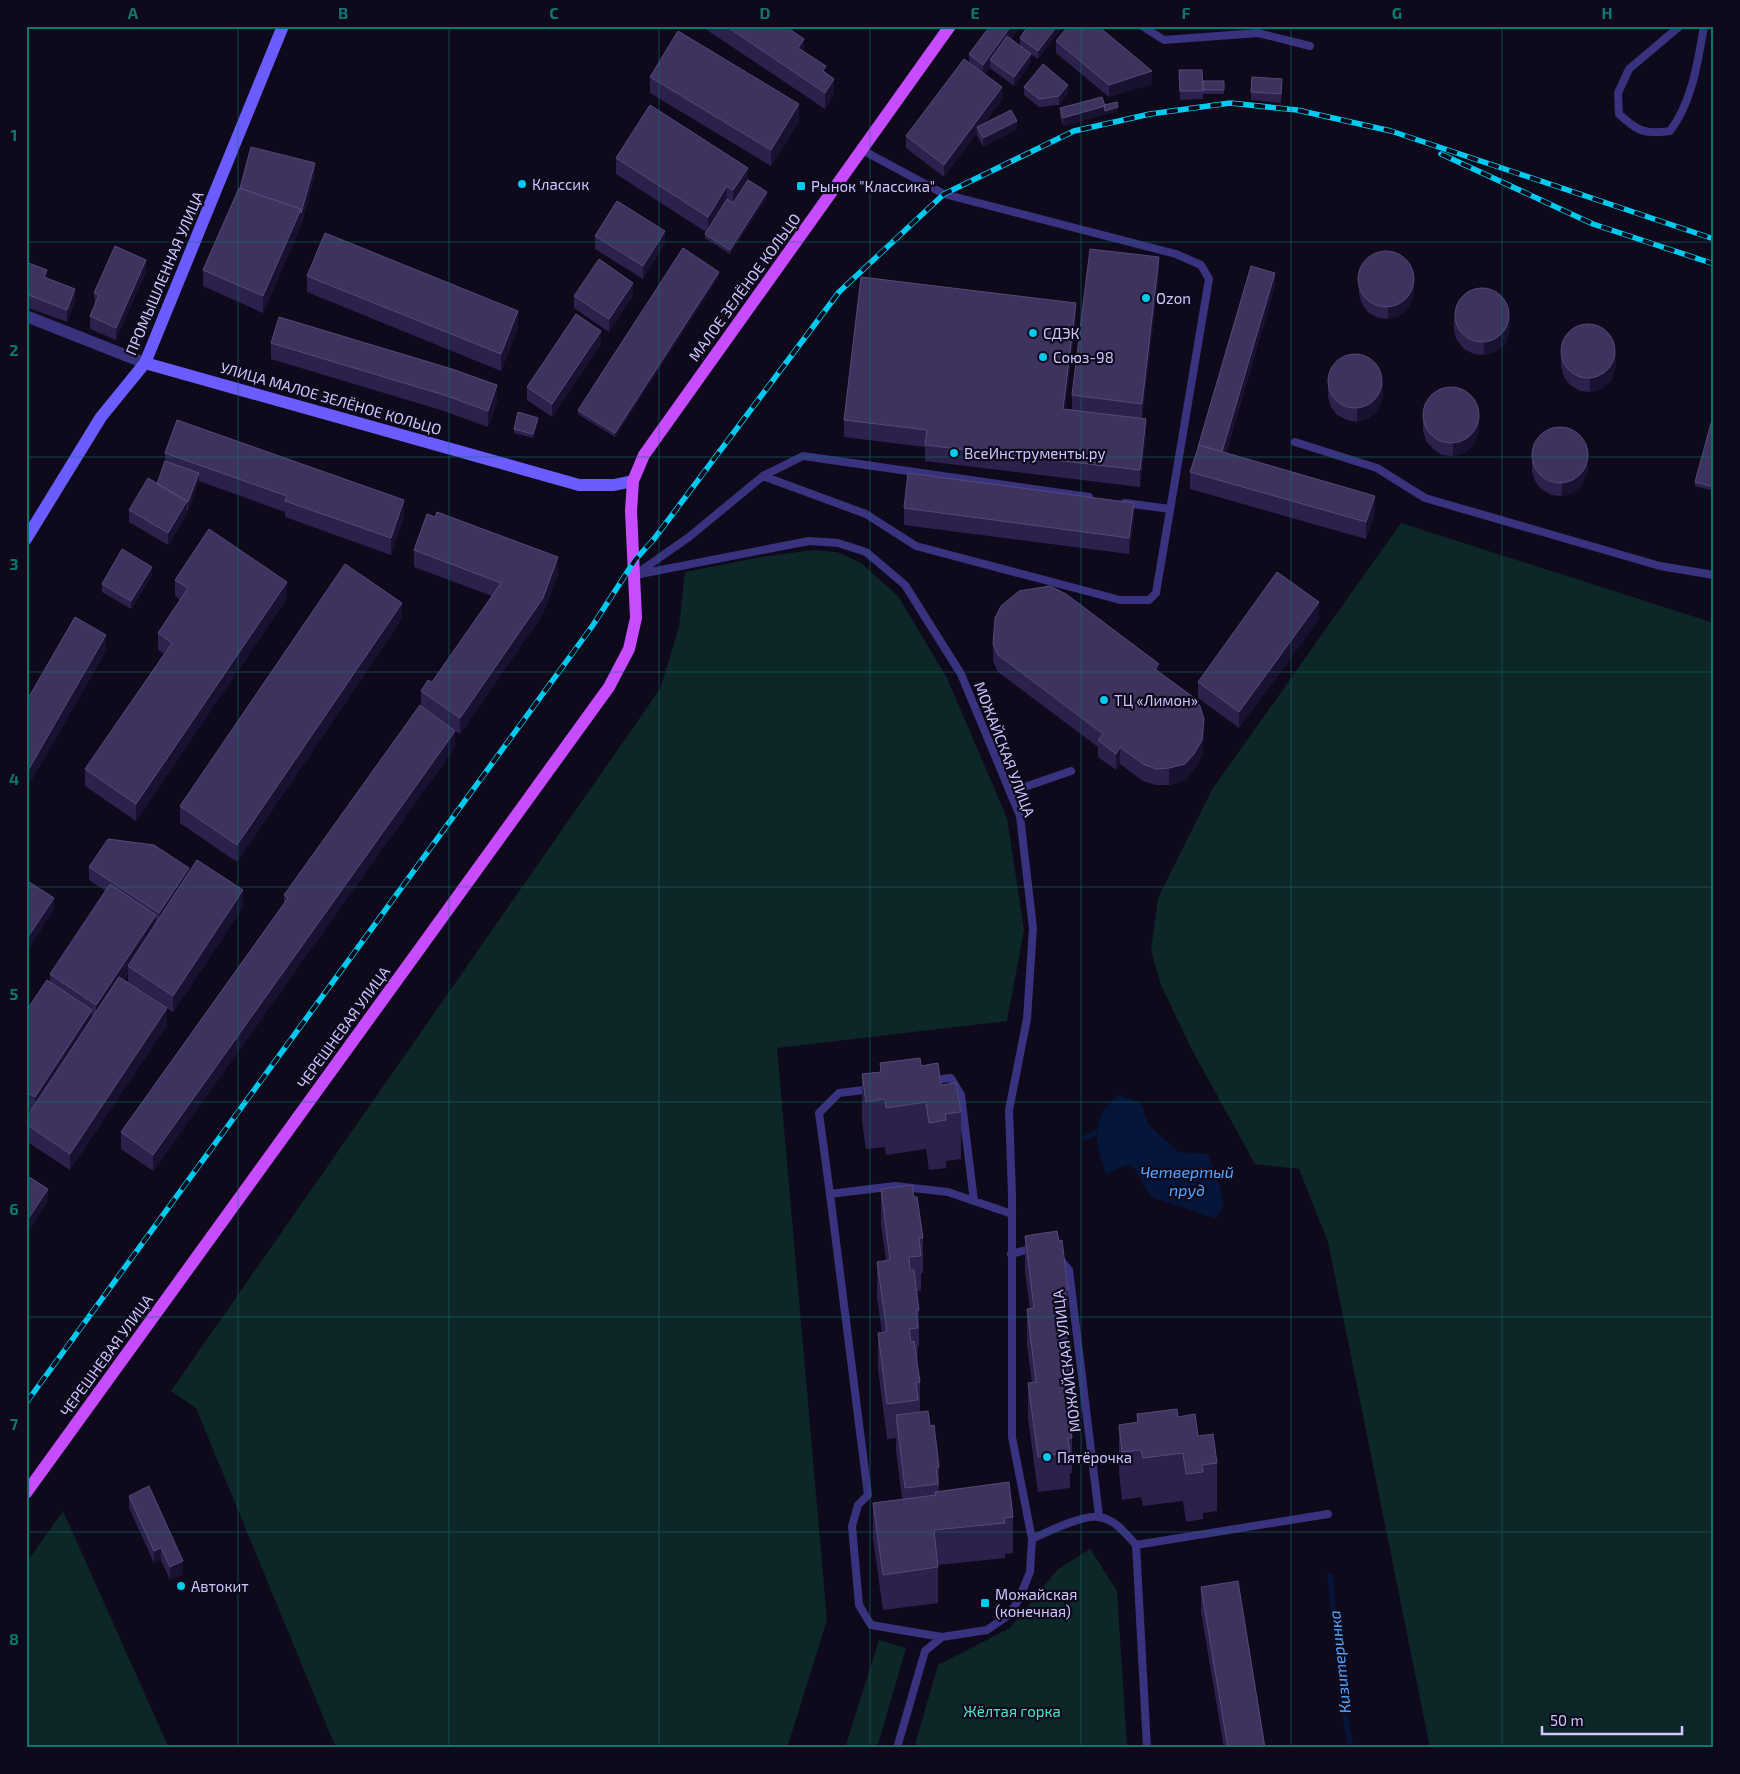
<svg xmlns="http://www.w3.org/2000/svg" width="1740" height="1774" font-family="'Exo 2',sans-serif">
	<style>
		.green { fill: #0d2627 }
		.water { fill: #06163a }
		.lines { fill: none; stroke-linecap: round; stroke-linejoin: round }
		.stream { stroke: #06163a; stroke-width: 5.5 }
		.lane { stroke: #39327e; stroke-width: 8 }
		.street { stroke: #39327e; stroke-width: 12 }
		.secondary { stroke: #6a5cff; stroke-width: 12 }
		.primary { stroke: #c74cff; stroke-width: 12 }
		.rail-casing { stroke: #00caf0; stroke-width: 5.5 }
		.rail { stroke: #0e0a1c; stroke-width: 4; stroke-dasharray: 11; stroke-linecap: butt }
		.wall { fill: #2c214c; fill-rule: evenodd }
		.shaded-wall { fill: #191130 }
		.building { fill: #3e335f; stroke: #544a78 }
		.grid { fill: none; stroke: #0f766e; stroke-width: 1; stroke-opacity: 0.55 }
		.poi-dot { fill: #00caf0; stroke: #0e0a1c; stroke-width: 2 }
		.labels { text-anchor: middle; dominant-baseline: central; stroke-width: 4.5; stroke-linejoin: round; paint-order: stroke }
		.poi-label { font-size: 15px; fill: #cfc5ff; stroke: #0e0a1c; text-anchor: start }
		.street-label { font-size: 15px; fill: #cfc5ff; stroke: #0e0a1c }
		.park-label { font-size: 15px; fill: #4ce5c7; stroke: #0e0a1c }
		.water-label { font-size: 16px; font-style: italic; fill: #53a5ff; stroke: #0e0a1c }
		.neatline { fill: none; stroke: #0f766e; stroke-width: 2 }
		.grid-label { font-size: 16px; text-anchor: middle; font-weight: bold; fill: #0f766e }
	</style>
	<rect width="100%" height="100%" fill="#0e0a1c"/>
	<path class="green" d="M1401 523 1714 623V1748H1430L1328 1242 1299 1169 1255 1164 1192 1050 1161 985 1151 950 1158 898 1213 788Z
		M814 550 837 552 861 563 898 596 947 678 1007 818 1024 930 1007 1021 777 1048 827 1620 787 1748H336L196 1408 171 1391 660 689 679 627 685 572 761 557Z
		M63 1511 169 1748H26V1563Z
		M1090 1549 1117 1591 1127 1748H914L938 1665 1010 1628 1057 1570Z
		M879 1640 906 1648 877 1748H845Z"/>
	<path class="water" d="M1119 1095 1141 1103 1148 1124 1178 1152 1208 1154 1220 1187 1224 1207 1215 1218 1151 1197 1135 1169 1126 1165 1106 1174C1095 1142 1089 1118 1119 1095Z"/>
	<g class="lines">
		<path class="stream" d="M1085 1138 1095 1133
			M1330 1576 1342 1700 1351 1748"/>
		<path class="lane" d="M1142 26 1164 40 1258 33 1310 46
			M1680 26 1629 69 1618 93 1619 114C1637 131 1645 135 1670 131 1692 103 1698 61 1704 26
			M1295 442 1377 468 1425 498 1660 566 1714 575
			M763 476 866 514 916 546 1120 600H1149L1156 593 1209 279 1201 265 1176 254 944 194 862 150
			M1125 503 1170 509
			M639 572 689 537 763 476 803 456 1089 497
			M635 575 809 541 838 543 866 552 905 585 961 674 1020 816 1033 928 1027 1019 1009 1110 1012 1195V1437L1032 1539 1030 1572 1019 1599 1009 1615 987 1630 942 1637 925 1651 897 1748
			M1010 792 1071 771
			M933 1080 951 1078 961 1095 974 1201
			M872 1089 839 1093 819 1113 830 1194 895 1186 948 1192 1012 1214
			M830 1194 868 1495 858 1505 852 1526 859 1605 871 1625 942 1637
			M1011 1254 1034 1248
			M1060 1259 1069 1270 1099 1516
			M1032 1539C1047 1532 1083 1514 1099 1517 1115 1519 1126 1534 1136 1545L1147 1748
			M1136 1545 1328 1514"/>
		<path class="street" d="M26 316 145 363"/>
		<path class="secondary" d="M145 363 579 485H614L633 481
			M26 539 101 417 145 363 283 26"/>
		<path class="primary" d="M26 1493 609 687 629 649 636 618 631 511 633 481 644 455 950 26"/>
		<defs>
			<path id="rail" d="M1441 154 1593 224 1714 264
				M26 1403 593 625 635 560 654 539 839 292 944 194 1074 131 1150 114 1230 103 1297 110 1391 131 1714 239"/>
		</defs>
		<use href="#rail" class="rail-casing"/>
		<use href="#rail" class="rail"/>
	</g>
	<path class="wall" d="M701 26H785L804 52 826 73 834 95 825 109Z
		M990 26H1020L1011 39 1020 46V38L1028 26H1063L1038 59 1031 54V62L1014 86 990 68 985 74 1002 100 984 123 1017 129 983 147 977 135V133L944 177 906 148V136L969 63V54Z
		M1259 26H1277V29H1259Z
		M1056 41 1152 84 1109 97 1056 53Z
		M1179 70 1203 81H1224V94H1203V99L1180 100Z
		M650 77 799 121 771 166 650 93Z
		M1024 87 1068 93 1059 105 1039 107 1024 95Z
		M1282 88 1281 103 1251 100V92Z
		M1104 105 1118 111 1063 126 1060 116V108Z
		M616 158 748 180 767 197 730 254 705 238V234L706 232 616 174Z
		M315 175 301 226 263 313 203 286V270Z
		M595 236 665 243 643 279 595 249Z
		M26 262 75 301 67 322 26 307Z
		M146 272 116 340 90 329V316L95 305 94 293Z
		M1159 274 1142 418 1146 435 1140 487 925 461V447L844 437V420L1076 319 1065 409 1072 410V395Z
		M307 276 518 328 501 371 307 292Z
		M719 276 615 437 578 414V410Z
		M1359 282 1414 293 1409 308 1399 316 1388 319 1378 318 1368 312 1362 304 1359 294Z
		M1275 286 1226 453 1375 512 1366 539 1190 489V472Z
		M633 295 609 332 574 308V296Z
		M1454 318 1510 329 1505 344 1495 352 1484 355 1474 354 1464 349 1457 340 1454 331Z
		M271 343 497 402 488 427 444 411 271 359Z
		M601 344 552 417 527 400V387Z
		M1561 354 1616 366 1611 381 1601 389 1590 392 1580 391 1570 385 1564 377 1561 367Z
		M1328 384 1383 395 1378 411 1368 419 1357 422 1347 420 1337 415 1331 407 1328 397Z
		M1714 416V491L1695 486V482Z
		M1423 419 1479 430 1473 445 1464 453 1453 456 1442 455 1433 449 1426 441 1423 431Z
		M538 422 533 438 514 433V429Z
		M165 453 404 517 391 555 285 517V512L199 481 188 511 187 510V514L168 545 129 522V510L157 484 165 461Z
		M1532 458 1588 470 1582 485 1573 493 1562 496 1551 495 1541 489 1535 481 1532 471Z
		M904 508 1134 520 1129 554 904 525Z
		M414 550 558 574 543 614 460 734 448 726 455 747 153 1171 121 1149V1132L284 903V895L421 707V691L432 682 492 596 414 567Z
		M152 575 131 609 102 592V584Z
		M175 580 287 598 136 821 85 786V769L164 654 158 650V633L180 600 175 596Z
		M402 619 237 862 180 823V806Z
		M1319 619 1239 728 1198 698V682Z
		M993 644 1159 672 1204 736 1202 756 1194 770 1185 780 1169 785H1156L1143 781 1120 764 1116 770 1098 757V747L998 672 993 661Z
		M89 867 189 873 243 907 173 1012 142 991 167 1025 70 1170 26 1141V1118L31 1111 26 1108V1011L50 982V974L106 891 89 880ZM128 973V982L124 980Z
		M880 1063 921 1066 941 1085 961 1112V1159L946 1161V1168L929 1170 926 1149 886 1155 885 1147 866 1149 862 1122V1074L880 1072Z
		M881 1189 914 1197 923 1238V1273H921V1291H917L919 1310V1346H918L917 1364 920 1382V1412L930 1426 939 1467V1491L1013 1517V1553L1005 1554V1558L938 1565V1603L883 1610 873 1538V1503L902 1499 896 1450V1438L887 1439 878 1369V1333H882L877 1297V1262L886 1260 881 1224Z
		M1025 1236 1059 1241 1068 1290V1325H1067V1337L1070 1364V1399H1069L1068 1414 1072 1438V1473H1070V1488L1038 1492 1028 1419V1383H1032L1027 1345V1309H1030L1025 1271Z
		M1137 1414 1178 1417 1198 1436 1217 1463V1511L1203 1513V1519L1186 1522 1183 1501 1143 1506 1141 1497 1122 1500 1119 1472V1425L1137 1422Z
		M129 1496 183 1574 170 1580 161 1560 154 1563 129 1508Z
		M1201 1587 1265 1748H1224L1201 1612Z"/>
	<path class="shaded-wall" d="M1011 26H1020L994 63 990 60V68L983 77V65Z
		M1057 26H1063L1038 59V51Z
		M804 39V55L798 48Z
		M1031 54V62L1014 86V77Z
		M1152 71V84L1109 97V85Z
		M834 79V95L825 109V93Z
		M1068 85V93L1059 105V96Z
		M1002 87V100L979 130 977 127V133L944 177V165Z
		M799 104V121L771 166V150Z
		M1105 106V115L1063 126V118Z
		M1118 107V111L1105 115V111Z
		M1017 121V129L983 147V138Z
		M315 163V175L301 226 263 313V296Z
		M748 168V184L733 207V190Z
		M727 186V203L708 233V217Z
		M767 192V197L730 254V250Z
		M665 231V243L643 279V266Z
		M1159 257V274L1142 420V404Z
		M146 260V272L116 340V328Z
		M47 270V282L44 277Z
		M719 272V276L615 437V433Z
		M1275 273V286L1221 468V455Z
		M1414 280V293L1409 308 1399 316 1388 319V307Z
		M633 283V295L609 332V319Z
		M75 289V301L67 322V310Z
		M1076 303V319L1063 425V409Z
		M518 311V328L501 371V354Z
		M1510 317V329L1505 344 1495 352 1484 355V343Z
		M601 331V344L552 417V404Z
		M1616 353V366L1611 381 1601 389 1590 392V380Z
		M1383 383V395L1378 411 1368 419 1357 422V409Z
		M497 385V402L488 427V411Z
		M1479 417V430L1473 445 1464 453 1453 456V443Z
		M538 418V422L533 438V434Z
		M1146 419V435L1140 487V470Z
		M1588 457V470L1582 485 1573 493 1562 496V483Z
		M199 473V482L188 511V502Z
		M1375 496V512L1366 539V522Z
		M404 500V517L391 555V538Z
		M187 501V514L168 545V533Z
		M1134 503V520L1129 554V538Z
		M558 557V574L543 614 460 734V718Z
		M152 567V575L131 609V601Z
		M287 582V598L136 821V804Z
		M1319 602V619L1239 728V712Z
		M402 603V619L237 862V845Z
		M106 635V652L26 790V774Z
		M1159 664V680L1155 669Z
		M1204 719V736L1202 756 1194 770 1185 780 1169 785V768Z
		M455 731V747L153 1171V1155Z
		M1120 747V764L1116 770V754Z
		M189 868V881L159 926V913Z
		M243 890V907L173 1012V996Z
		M54 898V910L26 953V940Z
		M156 915V931L128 966V973L96 1022V1005Z
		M167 1008V1025L70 1170V1154Z
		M92 1010V1027L35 1114V1097Z
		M48 1189V1202L26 1235V1222Z
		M161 1548V1560L154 1563V1551Z
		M183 1561V1574L170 1580V1567Z"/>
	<path class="building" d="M726 26H785L804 39 798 48 826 66 823 71 834 79 825 93Z
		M990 26H1011L983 65 969 54Z
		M1028 26H1057L1038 51 1020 38Z
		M1068 26H1098L1152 71 1109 85 1056 41Z
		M678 31 799 104 771 150 650 77Z
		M1007 36 1031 54 1014 77 990 60Z
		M964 59 1002 87 944 165 906 136Z
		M1043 64 1068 85 1059 96 1039 99 1024 87Z
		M1179 70H1202L1203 91H1180Z
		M1252 77 1282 79 1281 94 1251 92Z
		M1203 81H1224V90H1203Z
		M1102 97 1105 106 1063 118 1060 108Z
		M1117 102 1118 107 1105 111 1104 105Z
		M650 105 748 168 733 190 727 186 708 217 616 158Z
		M1011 110 1017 121 983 138 977 127Z
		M251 147 315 163 301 213V209L240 188Z
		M748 180 767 192 730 250 705 234 727 199 733 203Z
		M239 188 301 209 263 296 203 270Z
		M617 201 665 231 643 266 595 236Z
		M325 233 518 311 501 354 307 276Z
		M115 246 146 260 116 328 90 316 99 295 94 293Z
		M683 248 719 272 615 433 578 410Z
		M1090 249 1159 257 1142 404 1072 395Z
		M1358 279a28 28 0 1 1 56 0a28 28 0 1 1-56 0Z
		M599 259 633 283 609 319 574 296Z
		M26 262 47 270 44 277 75 289 67 310 26 294Z
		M1251 266 1275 273 1222 452 1199 445 1198 447Z
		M861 277 1076 303 1063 409 1146 419 1140 470 925 445 927 430 844 420Z
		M1455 315a27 27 0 1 1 54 0a27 27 0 1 1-54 0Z
		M576 314 601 331 552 404 527 387Z
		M279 317 452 369 497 385 488 411 444 395 271 343Z
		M1561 351a27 27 0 1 1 54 0a27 27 0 1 1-54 0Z
		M1328 381a27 27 0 1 1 54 0a27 27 0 1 1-54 0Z
		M1423 415a28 28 0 1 1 56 0a28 28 0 1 1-56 0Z
		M518 412 538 418 533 434 514 429Z
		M1713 416H1714V487L1695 482Z
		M177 420 404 500 391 538 285 501 287 496 165 453Z
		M1532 455a28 28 0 1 1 56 0a28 28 0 1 1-56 0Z
		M1199 445 1375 496 1366 522 1190 472Z
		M165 461 199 473 188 502 157 484Z
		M908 473 1134 503 1129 538 904 508Z
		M148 478 187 501 168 533 129 510Z
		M437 512 558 557 543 598 460 718 421 691 428 680 432 682 501 583 414 550 427 514 435 517Z
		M209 529 287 582 136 804 85 769 172 643 158 633 188 588 175 580Z
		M122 549 152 567 131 601 102 584Z
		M345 564 402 603 237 845 180 806Z
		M1277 572 1319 602 1239 712 1198 682Z
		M1050 586 1066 594 1159 664 1155 669 1193 697 1200 706 1204 719 1202 740 1194 754 1185 764 1169 768 1156 769 1143 764 1120 747 1116 754 1098 740 1103 734 998 655 993 644 995 618 1001 606 1019 591Z
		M75 617 106 635 26 774V702Z
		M420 705 455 731 153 1155 121 1132 288 898 284 895Z
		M108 839 154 845 189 868 159 913 89 867Z
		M197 860 243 890 173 996 128 966Z
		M26 880 54 898 26 940Z
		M110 884 156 915 96 1005 50 974Z
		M119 977 167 1008 70 1154 26 1124V1118Z
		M47 980 92 1010 35 1097 26 1092V1011Z
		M920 1058 921 1066 938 1063 941 1085 956 1083 961 1112 945 1114 946 1120 929 1123 926 1102 886 1108 885 1099 866 1102 862 1074 881 1072 880 1063Z
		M26 1175 48 1189 26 1222Z
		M912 1185 914 1197H917L923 1238H919L921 1256 909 1257 910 1270H914L919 1310 916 1311 918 1328 909 1329 911 1342 914 1341 920 1382 916 1383 918 1400 887 1404 878 1333 887 1332 877 1262 890 1260 881 1189Z
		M1057 1231 1059 1241 1062 1240 1068 1290H1065L1067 1305 1060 1306 1061 1314H1064L1070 1364H1067L1069 1378 1060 1379 1062 1388H1065L1072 1438H1068L1070 1452 1038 1457 1028 1383 1036 1382 1027 1309 1034 1308 1025 1236Z
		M1177 1409 1178 1417 1195 1414 1198 1436 1213 1434 1217 1463 1202 1465 1203 1472 1186 1474 1183 1453 1143 1458 1141 1450 1122 1452 1119 1425 1138 1422 1137 1414Z
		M928 1411 930 1426 934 1425 939 1467 936 1468 938 1484 905 1488 896 1415Z
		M1009 1482 1013 1517 1004 1518 1005 1523 934 1530 938 1567 883 1575 873 1503 936 1495 935 1492Z
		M149 1486 183 1561 170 1567 161 1548 154 1551 129 1496Z
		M1238 1581 1265 1748H1228L1201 1587Z"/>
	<path class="grid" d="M238 26V1748M449 26V1748M659 26V1748M870 26V1748M1081 26V1748M1291 26V1748M1502 26V1748M26 242H1714M26 457H1714M26 672H1714M26 887H1714M26 1102H1714M26 1317H1714M26 1532H1714"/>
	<g class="poi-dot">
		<circle cx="522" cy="184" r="5"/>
		<rect x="796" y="181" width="10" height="10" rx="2.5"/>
		<circle cx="1146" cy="298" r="5"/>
		<circle cx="1033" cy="333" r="5"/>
		<circle cx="1043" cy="357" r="5"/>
		<circle cx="954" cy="453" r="5"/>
		<circle cx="1104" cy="700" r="5"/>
		<circle cx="1047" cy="1457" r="5"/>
		<circle cx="181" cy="1586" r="5"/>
		<rect x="980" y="1598" width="10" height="10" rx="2.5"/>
	</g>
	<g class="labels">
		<g class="poi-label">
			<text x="532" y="184">Классик</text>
			<text x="811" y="186">Рынок "Классика"</text>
			<text x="1156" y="298">Ozon</text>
			<text x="1043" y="333">СДЭК</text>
			<text x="1053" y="357">Союз-98</text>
			<text x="964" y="453">ВсеИнструменты.ру</text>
			<text x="1114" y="700">ТЦ «Лимон»</text>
			<text x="1057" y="1457">Пятёрочка</text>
			<text x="191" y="1586">Автокит</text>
			<text x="995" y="1594">Можайская<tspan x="995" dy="17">(конечная)</tspan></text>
		</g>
		<g class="street-label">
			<text transform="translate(164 273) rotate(-67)">ПРОМЫШЛЕННАЯ УЛИЦА</text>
			<text transform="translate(744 287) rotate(-54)">МАЛОЕ ЗЕЛЁНОЕ КОЛЬЦО</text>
			<text transform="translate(331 398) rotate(16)">УЛИЦА МАЛОЕ ЗЕЛЁНОЕ КОЛЬЦО</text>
			<text transform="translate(1005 749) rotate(69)">МОЖАЙСКАЯ УЛИЦА</text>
			<text transform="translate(343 1027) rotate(-54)">ЧЕРЕШНЕВАЯ УЛИЦА</text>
			<text transform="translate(106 1355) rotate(-54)">ЧЕРЕШНЕВАЯ УЛИЦА</text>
			<text transform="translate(1066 1361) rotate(-97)">МОЖАЙСКАЯ УЛИЦА</text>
		</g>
		<g class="park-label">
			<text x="1012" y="1711">Жёлтая горка</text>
		</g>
		<g class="water-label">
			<text x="1187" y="1171">Четвертый<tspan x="1187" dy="18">пруд</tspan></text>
			<text transform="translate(1339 1662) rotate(-96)">Кизитеринка</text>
		</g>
	</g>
	<rect width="1740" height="1774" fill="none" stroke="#0e0a1c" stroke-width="55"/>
	<path d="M1542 1726v8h140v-8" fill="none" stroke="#cfc5ff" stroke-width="2.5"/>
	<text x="1550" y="1726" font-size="15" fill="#cfc5ff" stroke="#0e0a1c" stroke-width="4" paint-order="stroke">50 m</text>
	<rect x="28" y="28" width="1684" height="1718" class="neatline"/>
	<g class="grid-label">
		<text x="133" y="19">A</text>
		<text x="343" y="19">B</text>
		<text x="554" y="19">C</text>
		<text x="765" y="19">D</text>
		<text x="975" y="19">E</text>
		<text x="1186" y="19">F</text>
		<text x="1397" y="19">G</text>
		<text x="1607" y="19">H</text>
		<text x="14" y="141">1</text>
		<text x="14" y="356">2</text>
		<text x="14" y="570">3</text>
		<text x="14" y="785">4</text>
		<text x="14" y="1000">5</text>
		<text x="14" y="1215">6</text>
		<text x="14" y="1430">7</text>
		<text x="14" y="1645">8</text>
	</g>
</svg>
